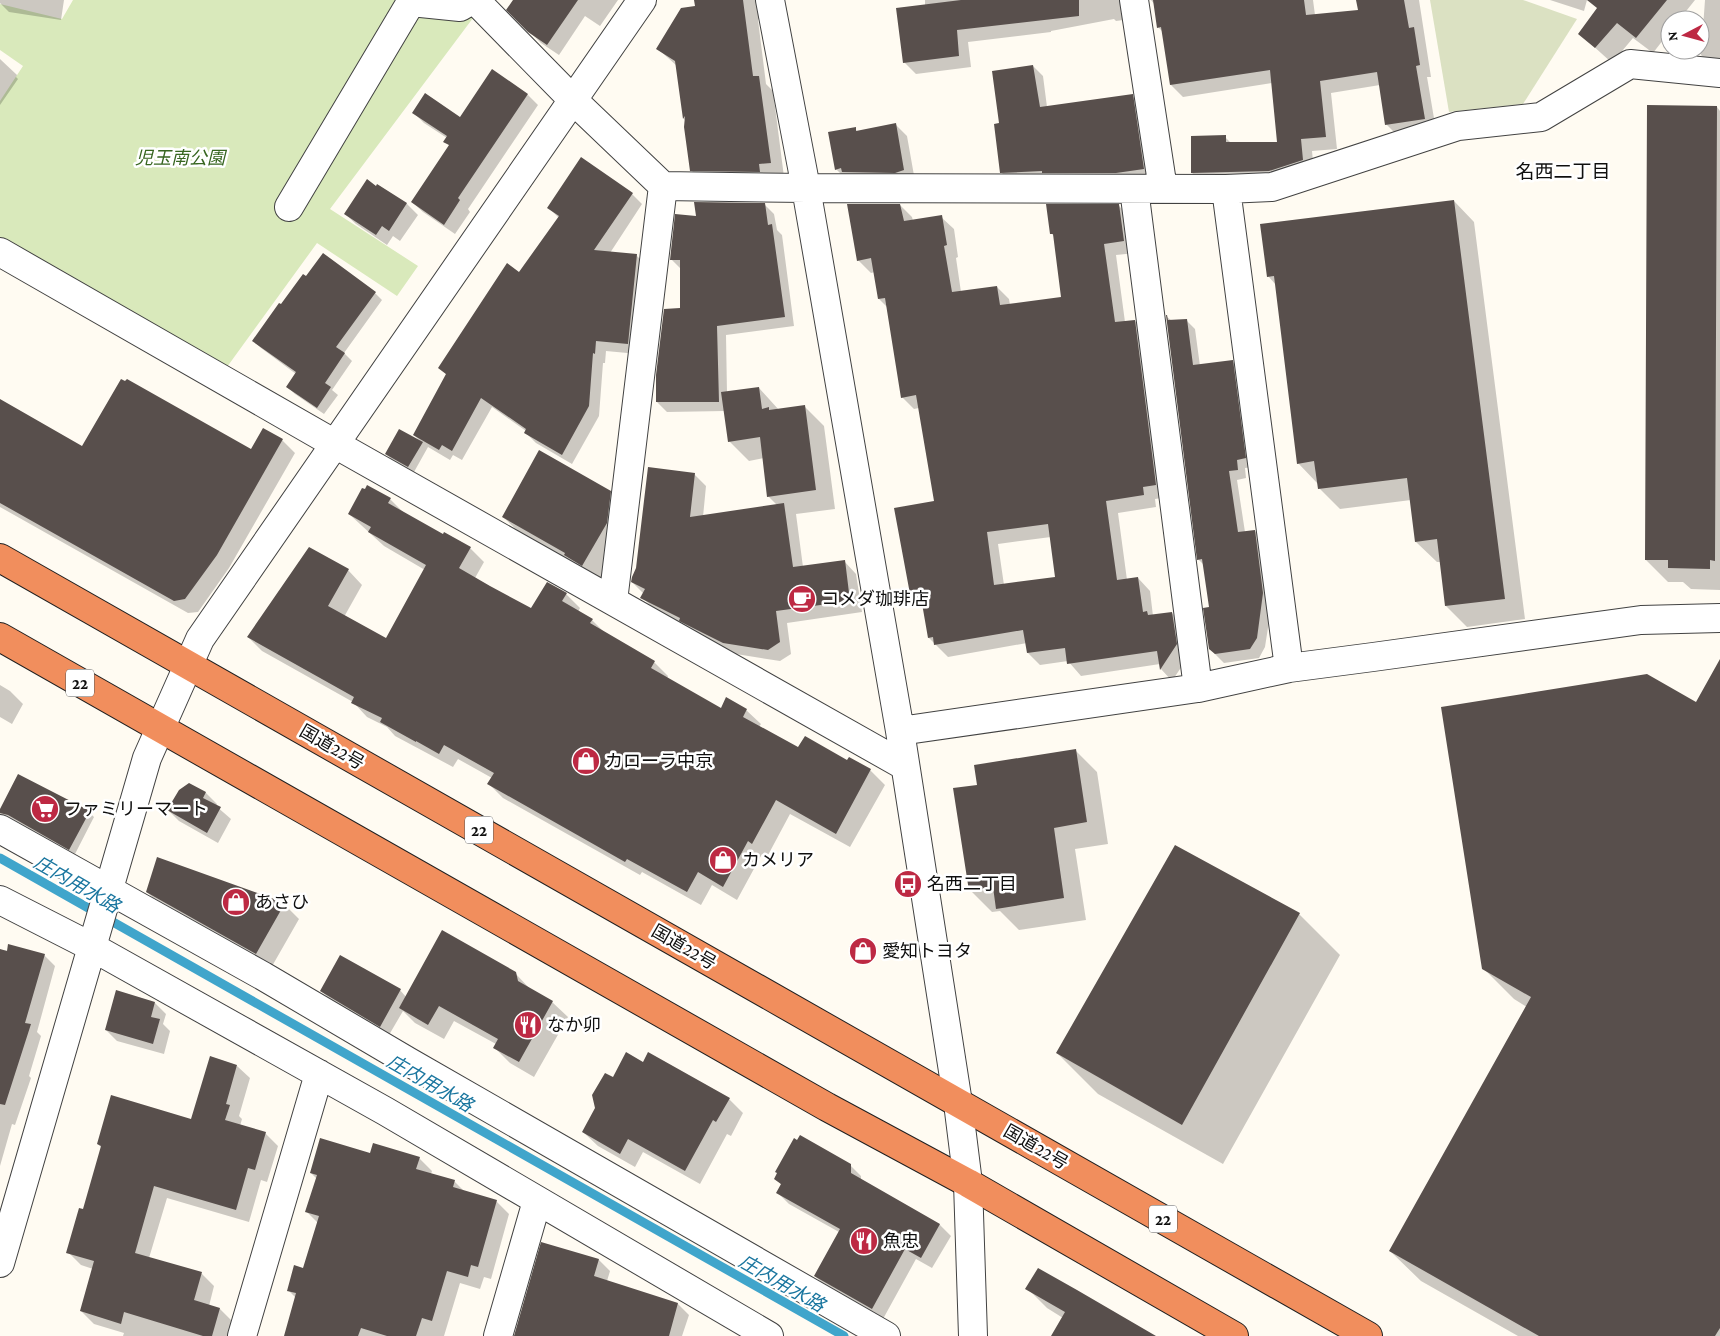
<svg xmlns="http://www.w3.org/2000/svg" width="1720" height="1336" font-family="'Crimson Pro','Noto Sans JP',serif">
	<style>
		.green { fill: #d9e9bb }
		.cemetery { fill: #dbe1c2 }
		.shadow { fill: #0003; fill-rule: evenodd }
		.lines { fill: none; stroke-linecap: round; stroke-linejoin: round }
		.stream { stroke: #40a5cb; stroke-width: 9 }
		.building { fill: #584f4c; fill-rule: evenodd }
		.minor-casing { stroke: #424242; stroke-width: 30 }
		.highway-casing { stroke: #202020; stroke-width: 30 }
		.minor { stroke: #fff; stroke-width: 28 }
		.highway { stroke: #f18e5d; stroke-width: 28 }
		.labels { text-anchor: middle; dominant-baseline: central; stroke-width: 5; stroke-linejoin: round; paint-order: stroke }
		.shield { fill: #fff; stroke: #575757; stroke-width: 1 }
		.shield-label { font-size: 16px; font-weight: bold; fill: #0f0f0f }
		.park-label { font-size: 18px; font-style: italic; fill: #376620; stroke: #fff }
		.poi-label { font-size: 18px; fill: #0f0f0f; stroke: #fff; text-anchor: start }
		.street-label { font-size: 18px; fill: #0f0f0f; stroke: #fff }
		.neighbourhood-label { font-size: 19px; fill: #0f0f0f; stroke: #fff }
		.water-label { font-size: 19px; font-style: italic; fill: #1a769f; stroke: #fff }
	</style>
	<rect width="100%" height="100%" fill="#fffbf2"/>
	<path class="green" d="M73 0H456L473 18 330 209 418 266 397 296 317 243 227 367 0 238V101L23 66 0 50V4L62 19Z"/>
	<path class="cemetery" d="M1430 0H1523L1577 19 1523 104 1449 112Z"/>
	<path class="shadow" d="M0 0H64L61 20 9 12 0 3Z
		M514 0H618L600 26 585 16 559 55 541 43 508 10Z
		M695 0H759L761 15 758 20 766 84 773 91 784 177 705 184 691 170 686 121 684 119 677 66 657 48 696 7Z
		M925 0H1135L1131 19 1116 21 1114 19 1051 31V32L968 42 971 67 916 74 904 62 925 6Z
		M1151 0H1313L1315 15 1359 11 1357 0H1419L1431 77H1427L1436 130 1398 136 1386 124 1380 85 1331 93 1337 149 1312 151 1314 172 1204 185 1192 173 1225 137 1232 144 1278 143 1272 83 1183 97 1171 85 1163 32 1158 27 1155 5Z
		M1550 0H1587L1584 11Z
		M1606 0H1695L1679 20H1670V31L1653 53 1633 38 1612 63 1580 34Z
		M1705 0H1720V66L1711 65 1701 55Z
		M0 59 17 75 16 77 18 79 0 105Z
		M1033 66 1043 76 1047 107 1132 96 1142 105 1153 178 1011 182 1001 172Z
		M528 95 538 105 468 209 470 212 455 234 423 212 412 202 450 146 445 141 447 138 424 123 413 112 460 119Z
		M1717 107 1720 111V590L1691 589 1683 582H1668L1646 560Z
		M896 125 907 136 915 181 847 180 836 169 855 129 858 132Z
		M378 185 407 204 418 215 400 241 393 236 387 245 356 224 345 214Z
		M632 194 642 204 610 253 636 255 647 266 638 354 606 351 605 363H603L599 416 572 464 536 443 526 433V431L492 407 462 460 453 455 450 460 428 447 414 472 391 459 386 454 420 441 414 435 447 375 439 368 519 274 559 218 548 207Z
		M1454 201 1474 222 1525 619 1467 627 1446 606 1441 562H1437L1416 542 1411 500 1340 509 1319 488 1318 484 1298 463 1276 285 1268 276Z
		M764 204 774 214 777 230 782 235 794 326 726 335 727 393 759 388 779 410 804 406 824 426 835 509 796 514 803 567 844 561 856 574 862 612 787 623 791 654 780 661 736 654 693 632 687 627 654 609 642 597 644 594 632 582 694 474 706 486 703 517 777 505 768 496 764 458 749 461 729 441 725 411 667 412 657 402 681 309V269L671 259 697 218Z
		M900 205 912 217 913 221 941 217 954 229 958 257 956 258 961 292 997 287 1009 299 1010 305 1063 298 1054 236 1051 233 1119 206 1131 218 1136 253 1116 255 1125 322 1135 321 1147 333 1168 497 1155 499 1156 507 1118 513 1127 580 1138 578 1150 591 1153 616 1172 613 1184 626 1188 657 1172 681 1161 669 1160 664 1081 676 1068 661 1040 665 1028 653 1027 643 948 657 929 638 923 605 911 593 935 502 919 408 914 409 902 397 887 307 879 299 875 272 871 273 858 260ZM1051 537 1056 579 1004 585 998 544Z
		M375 293 382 300 344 353 352 361 332 390 338 395 324 414 295 394 287 387 296 374 261 348 254 341Z
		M1167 317 1172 321 1186 320 1195 329 1200 366 1232 361 1241 370 1254 467 1245 468 1246 478 1237 480 1245 532 1255 531 1263 540 1272 602 1265 647 1259 658 1224 663 1210 649V608L1204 565 1198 559Z
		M0 400 83 448 251 451 282 440 295 453 229 568 198 612 188 613 0 507Z
		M610 492 627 509 623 540 599 581 520 533 503 517Z
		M390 499 404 513 443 536 470 548 484 562 475 578 531 610 566 594 580 608 578 612 592 620 606 634 654 662 668 676 667 679 721 709 727 699 746 710 761 724 759 727 799 749 848 762 850 759 870 770 885 785 850 847 790 814 767 857 762 854 737 900 712 885 701 905 642 872 640 875 503 798 489 784 492 778 458 759 453 767 395 736 387 727 367 717 353 702 262 651 248 637 310 549 348 570 362 585 344 617 386 640 425 570 384 546 349 514Z
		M1720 684V1336H1518L1421 1281 1390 1251 1527 1007 1514 999 1483 968 1696 704Z
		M0 685 10 691 23 704 12 724 0 717Z
		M1075 750 1097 772 1108 844 1075 849 1086 920 1019 930 1000 911 992 912 970 890Z
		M189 784 206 793 217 804 216 806 231 819 218 843 179 821 168 810Z
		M0 812H89L94 817 75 854 14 820 4 819 0 815Z
		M147 892 284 904 299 919 271 968 162 907Z
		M1299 914 1340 955 1223 1164 1098 1094 1057 1053Z
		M0 950 44 955 55 966 37 1032 41 1036 29 1076 31 1078 15 1125 12 1124 0 1166Z
		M515 973 531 990 552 1002 568 1017 534 1077 510 1063 495 1048 496 1044 454 1021 444 1039 415 1023 403 1011 389 1035 331 1000 321 991 400 990 406 997Z
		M155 1003 166 1014 163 1024 170 1031 164 1054 117 1041 106 1030Z
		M237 1066 250 1078 239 1116 242 1119 240 1126 265 1133 278 1146 267 1182 261 1180 249 1222 167 1198 149 1258 202 1274 214 1286 209 1306 220 1309 233 1322 229 1336H123L124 1333 94 1324 81 1311 93 1269 81 1265 68 1252 84 1211 102 1148 98 1144 192 1120Z
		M613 1079 729 1099 743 1113 731 1136 727 1134 700 1184 643 1152 635 1167 598 1146 583 1132Z
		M371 1155 419 1158 432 1171 431 1174 454 1181 464 1191 496 1201 509 1214 491 1279 484 1277 480 1289 460 1283 444 1336H285L296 1298 288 1290 304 1270 318 1223 307 1212 317 1179 311 1173Z
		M850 1165 861 1176V1180L940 1225 951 1236 932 1268 916 1259 883 1319 826 1287 815 1276 839 1232 789 1204 778 1193 782 1185 775 1179Z
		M542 1243 599 1260 610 1271 607 1281 678 1304 689 1315 682 1336H516Z
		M1027 1288 1152 1336H1052L1063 1318 1047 1308Z"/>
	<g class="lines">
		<path class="stream" d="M0 858 844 1336"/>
	</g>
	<path class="building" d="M513 0H578L547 45 528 32 506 10Z
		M694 0H743L753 76H759L771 163 759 164 760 172 690 171 684 127 685 116 683 119 675 61 656 49 681 8 695 6Z
		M961 0H1079V16L957 30 959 56 903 63 896 8Z
		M1153 0H1304L1306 15 1358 10 1356 0H1404L1409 28 1414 27 1420 65 1416 66 1425 119 1385 125 1377 72 1320 81 1326 137 1301 139 1303 160 1269 171 1191 173V136L1226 135V142H1277L1270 70 1170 85 1161 27 1157 28Z
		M1587 0H1667L1636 38 1617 23 1595 48 1578 34 1597 8Z
		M1033 65 1040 107 1133 94 1144 169 1116 173H1042V171L1000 173 994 124 999 123 992 71Z
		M492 69 528 94 458 198 460 200 444 225 411 202 449 145 443 142 447 136 412 113 425 93 460 117Z
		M1647 105 1717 106 1715 561 1710 560V569L1668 568V560H1645Z
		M896 123 904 170 895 173 842 172 841 168 835 170 828 132 856 127V131Z
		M581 157 633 193 594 250 637 254 628 344 596 341 595 354 593 353 589 406 562 455 524 433 526 429 481 398 452 451 442 445 439 450 413 435 446 374 438 368 507 263 519 272 559 216 547 208Z
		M367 179 376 186 377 184 407 203 389 231 382 226 376 235 344 214Z
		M1454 200 1505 599 1445 606 1437 539 1415 542 1407 478 1318 489 1314 461 1297 464 1274 276 1267 277 1260 224Z
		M694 202 765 203 768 225 772 224 785 317 717 326 719 402H656V375L664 309 680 308V260H670L675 214 696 216Z
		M847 204H900L904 221 942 215 947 245 944 246 952 292 997 286 1000 305 1061 297 1053 234H1050L1046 204H1119L1124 241 1104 244 1115 322 1135 320 1156 485 1143 487 1144 495 1106 501 1117 580 1138 577 1143 612 1147 611 1148 615 1172 612 1177 644 1160 670 1157 651 1067 664 1065 648 1027 653 1023 630 934 645 933 637 928 638 920 592 910 594 894 508 934 501 916 395 901 398 885 298 878 299 871 258 857 261ZM1048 524 1055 577 994 585 987 532Z
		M323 253 376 292 336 347 345 353 325 383 331 387 317 408 286 387 296 372 252 341 279 303 281 304 303 274 306 276Z
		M1166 315H1167L1168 320 1187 319 1193 365 1233 360 1246 458 1237 460 1238 470 1229 471 1238 532 1255 530 1263 593 1257 638 1250 649 1215 654 1209 649 1203 608 1209 607 1202 559 1197 560Z
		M121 379 125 381 127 379 251 449 263 428 283 439 217 555 185 599 174 601 0 503V399L82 446Z
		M759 387 762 409 769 407V410L805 405 816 490 767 497 760 437 728 442 721 392Z
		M399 429 423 442 408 467 385 454Z
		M539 450 611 491 607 523 582 566 564 555 565 553 502 517Z
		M648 467 695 473 690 517 784 503 793 567 845 560 850 601 776 611 780 642 768 650 723 643 679 621 680 618 640 598 645 589 631 582 632 577 636 568Z
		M367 485 391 498 388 503 443 534 444 532 471 547 459 568 490 586 531 608 547 582 567 593 562 601 593 619 590 623 655 661 651 668 721 708 726 697 747 709 743 717 798 747 805 736 847 760 849 757 871 769 836 834 776 800 752 844 748 841 723 887 698 872 687 892 627 859 625 862 487 784 494 773 444 745 439 754 416 741V742L380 722 382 718 351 703 354 697 247 637 309 547 349 569 328 606 386 638 426 565 368 532 371 527 348 514 362 488 365 489Z
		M1720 659V1328L1715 1336H1539L1389 1251 1531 997 1482 969 1441 707 1647 674 1696 702Z
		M1076 749 1087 822 1054 828 1064 898 996 909 993 887 969 891 953 788 977 785 974 765Z
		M18 774 90 811 69 850 8 815 0 813V809Z
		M189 783 206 792 203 798 221 807 207 833 167 810 179 790Z
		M1175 845 1300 913 1182 1125 1056 1053Z
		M157 857 285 903 256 954 146 892Z
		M442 930 516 972 518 981 553 1001 519 1062 493 1048 498 1039 439 1006 428 1025 399 1008Z
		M8 944 45 954 25 1023 31 1024 5 1105 0 1104V949L7 951Z
		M340 955 401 989 380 1027 320 991Z
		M116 990 155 1002 151 1017 160 1019 153 1044 105 1030Z
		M626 1052 643 1062 648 1052 730 1098 716 1122 713 1120 685 1171 628 1139 620 1154 582 1132 595 1108 592 1095 605 1073 613 1077Z
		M210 1056 237 1065 226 1104 230 1105 225 1120 266 1132 255 1170 248 1168 236 1210 154 1186 135 1253 202 1272 194 1300 220 1308 212 1336H203L124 1312 121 1324 80 1311 94 1261 66 1253 79 1208 83 1209 101 1146 97 1144 111 1095 191 1119Z
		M800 1135 851 1164V1173L940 1224 921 1258 905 1249 872 1309 814 1276 840 1229 776 1193 781 1184 774 1179 777 1173 775 1172 794 1138 797 1140Z
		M320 1138 370 1153 373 1143 420 1157 416 1169 455 1180 453 1187 497 1200 478 1267 471 1265 468 1277 447 1271 432 1321 422 1318 416 1336H387L361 1328 358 1336H284L296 1293 287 1291 294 1265 303 1268 319 1216 305 1212 317 1175 310 1173Z
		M541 1242 599 1259 594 1276 678 1303 669 1336H514Z
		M1038 1268 1077 1290 1156 1336H1051L1065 1312 1025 1289Z"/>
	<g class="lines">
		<defs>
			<path id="minor" d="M475 0 573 100 663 186 806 188 1226 189 1272 187 1458 126 1541 117 1630 64 1720 73
				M770 0 806 188 900 731 958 1103 968 1183 973 1336
				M1134 0 1163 189
				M1134 189 1198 688
				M1226 189 1289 668
				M289 207 411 2 460 7 472 0
				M0 252 335 444 905 766
				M613 601 663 186
				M900 731 1198 688 1289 668 1373 657 1641 620 1720 618
				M0 829 263 976 409 1062 886 1336
				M0 900 92 947 385 1111 769 1336
				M0 1263 147 758 200 639 642 0
				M242 1336 319 1074
				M498 1336 537 1201"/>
			<path id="highway" d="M0 558 1368 1336
				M0 637 827 1107 968 1183 1234 1336"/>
		</defs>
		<use href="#minor" class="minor-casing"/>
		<use href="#highway" class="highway-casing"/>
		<use href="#minor" class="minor"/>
		<use href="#highway" class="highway"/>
	</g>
	<defs>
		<symbol id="cafe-disc" viewBox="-11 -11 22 22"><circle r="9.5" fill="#bd2943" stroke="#fff"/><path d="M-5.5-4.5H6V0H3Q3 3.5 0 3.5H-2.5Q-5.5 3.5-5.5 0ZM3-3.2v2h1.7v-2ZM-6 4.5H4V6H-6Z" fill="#fff"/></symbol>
		<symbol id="shop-disc" viewBox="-11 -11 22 22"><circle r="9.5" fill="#bd2943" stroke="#fff"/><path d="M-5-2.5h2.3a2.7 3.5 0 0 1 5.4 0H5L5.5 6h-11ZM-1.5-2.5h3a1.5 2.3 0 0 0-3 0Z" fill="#fff"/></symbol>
		<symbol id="supermarket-disc" viewBox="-11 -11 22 22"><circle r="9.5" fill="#bd2943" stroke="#fff"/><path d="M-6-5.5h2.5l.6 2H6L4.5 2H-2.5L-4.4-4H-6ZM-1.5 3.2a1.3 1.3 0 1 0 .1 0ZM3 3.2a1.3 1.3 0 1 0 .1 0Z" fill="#fff"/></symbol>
		<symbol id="bus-disc" viewBox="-11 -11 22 22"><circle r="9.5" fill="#bd2943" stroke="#fff"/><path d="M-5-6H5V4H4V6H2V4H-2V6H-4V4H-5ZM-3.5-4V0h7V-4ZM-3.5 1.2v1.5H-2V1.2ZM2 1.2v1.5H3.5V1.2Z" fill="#fff"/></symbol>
		<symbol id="restaurant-disc" viewBox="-11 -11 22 22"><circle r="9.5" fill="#bd2943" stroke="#fff"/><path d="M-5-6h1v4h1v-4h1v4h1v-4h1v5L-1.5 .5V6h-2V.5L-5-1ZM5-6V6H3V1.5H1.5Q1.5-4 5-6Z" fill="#fff"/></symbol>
	</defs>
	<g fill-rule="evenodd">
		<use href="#cafe-disc" x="786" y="583" width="32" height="32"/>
		<use href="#shop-disc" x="570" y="745" width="32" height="32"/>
		<use href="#supermarket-disc" x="29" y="793" width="32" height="32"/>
		<use href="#shop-disc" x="707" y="844" width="32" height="32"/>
		<use href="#bus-disc" x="892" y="868" width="32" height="32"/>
		<use href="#shop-disc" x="220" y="886" width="32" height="32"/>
		<use href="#shop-disc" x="847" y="935" width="32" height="32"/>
		<use href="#restaurant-disc" x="512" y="1009" width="32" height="32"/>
		<use href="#restaurant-disc" x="848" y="1225" width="32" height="32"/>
	</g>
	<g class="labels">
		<g class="shield">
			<rect x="66" y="669.5" width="28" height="27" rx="4"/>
			<rect x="465" y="816.5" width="28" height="27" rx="4"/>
			<rect x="1149" y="1205.5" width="28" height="27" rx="4"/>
		</g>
		<g class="shield-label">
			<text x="80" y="683">22</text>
			<text x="479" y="830">22</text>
			<text x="1163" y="1219">22</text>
		</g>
		<g class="park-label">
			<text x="180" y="158">児玉南公園</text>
		</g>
		<g class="poi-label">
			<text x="821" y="599">コメダ珈琲店</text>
			<text x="605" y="761">カローラ中京</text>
			<text x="64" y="809">ファミリーマート</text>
			<text x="742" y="860">カメリア</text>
			<text x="927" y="884">名西二丁目</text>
			<text x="255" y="902">あさひ</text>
			<text x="882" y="951">愛知トヨタ</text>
			<text x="547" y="1025">なか卯</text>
			<text x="883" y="1241">魚忠</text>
		</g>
		<g class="street-label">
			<text transform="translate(332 747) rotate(30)">国道22号</text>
			<text transform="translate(684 947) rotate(30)">国道22号</text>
			<text transform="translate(1036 1147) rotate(30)">国道22号</text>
		</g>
		<g class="neighbourhood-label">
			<text x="1563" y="171">名西二丁目</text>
		</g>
		<g class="water-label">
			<text transform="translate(77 884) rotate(30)">庄内用水路</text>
			<text transform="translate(430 1083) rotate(30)">庄内用水路</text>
			<text transform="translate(782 1283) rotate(30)">庄内用水路</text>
		</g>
	</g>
	<g transform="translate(1685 35) rotate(264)"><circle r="24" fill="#ffffff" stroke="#9f9f9f"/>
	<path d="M0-4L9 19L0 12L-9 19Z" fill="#bd2943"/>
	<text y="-8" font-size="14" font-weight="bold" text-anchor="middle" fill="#0f0f0f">N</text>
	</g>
</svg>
